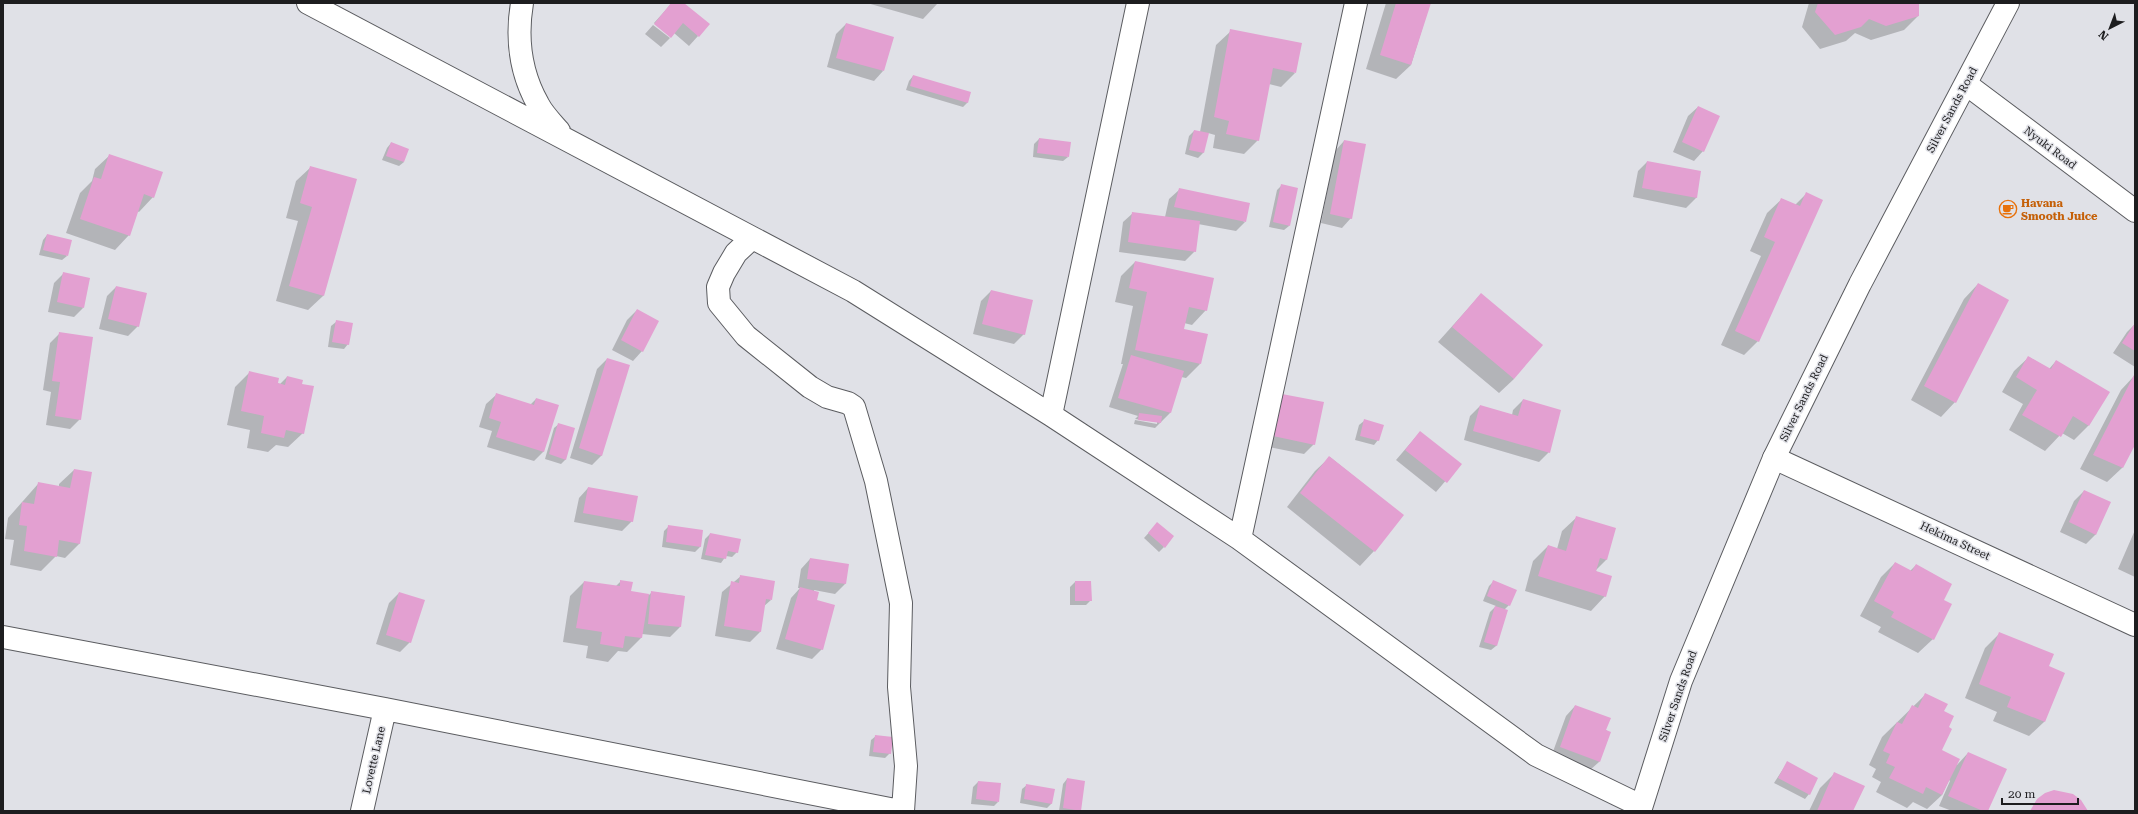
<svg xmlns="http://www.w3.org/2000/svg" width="2138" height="814" font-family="'Roboto Serif',serif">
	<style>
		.shadow { fill: #0003 }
		.building { fill: #e3a0d1 }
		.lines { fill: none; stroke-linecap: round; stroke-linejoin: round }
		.minor-casing { stroke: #5b5c60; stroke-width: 24 }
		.tertiary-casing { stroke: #5b5c60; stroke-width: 24 }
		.minor { stroke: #fff; stroke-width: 22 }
		.tertiary { stroke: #fff; stroke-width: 22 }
		.labels { text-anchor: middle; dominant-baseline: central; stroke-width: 3; stroke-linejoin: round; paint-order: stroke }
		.street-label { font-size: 11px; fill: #1d1d1f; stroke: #e0e1e7 }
		.food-label { font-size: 11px; font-weight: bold; fill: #c56008; stroke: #e0e1e7; text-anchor: start }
	</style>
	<rect width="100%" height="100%" fill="#e0e1e7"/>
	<path class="shadow" d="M672 3H682L698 36 689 46 674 33 671 37 654 23Z
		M867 3H938L923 19Z
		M1386 3H1430L1411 65 1396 79 1366 69Z
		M1809 3H1918V16L1904 30 1871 40 1855 33 1846 41 1820 49 1802 27Z
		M846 24 883 71 874 81 827 67 836 34Z
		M653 25 670 38 661 47 645 34Z
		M1231 31 1295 73 1281 87 1269 84 1258 140 1244 154 1213 148 1215 135 1208 133 1203 153 1198 158 1185 154 1189 136 1194 131 1200 132 1216 45Z
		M913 76 968 102 963 107 906 90 909 81Z
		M1698 107 1703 151 1694 161 1673 152 1688 116Z
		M1039 139 1068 157 1063 161 1033 157 1034 144Z
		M1344 141 1351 218 1342 228 1321 223 1335 151Z
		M391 143 404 162 399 166 382 160 387 148Z
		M110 155 153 197 139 212 137 211 129 235 115 250 66 233 80 193 92 181 95 169Z
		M1647 162 1700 172 1696 198 1686 208 1633 197 1638 171Z
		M311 167 356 180 323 296 308 310 276 301 298 221 286 218 296 181Z
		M1282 185 1289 226 1284 230 1269 227 1277 190Z
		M1179 190 1245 222 1236 231 1198 224 1195 251 1185 261 1119 252 1123 222 1133 213 1165 217 1169 199Z
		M1806 194 1758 341 1744 355 1721 345 1761 256 1750 251 1767 213 1782 199 1795 205Z
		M47 235 67 256 62 260 39 255 43 240Z
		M1135 262 1206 310 1192 325 1184 323 1183 329 1200 364 1186 378 1181 377 1170 413 1155 428 1134 424 1135 420 1157 424V422L1135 419 1138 416 1109 407 1123 364H1121L1133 306 1115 302 1121 276Z
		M63 274 83 308 74 317 48 312 54 283Z
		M1978 284 1955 402 1941 417 1911 400 1964 299Z
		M116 287 138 326 128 336 99 329 107 296Z
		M991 291 1024 334 1014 344 973 334 981 301Z
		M1481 294 1514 379 1499 393 1438 342Z
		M637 310 642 351 633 361 612 350 627 320Z
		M336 322 348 344 344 349 328 347 331 326Z
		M2135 324V367L2113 353 2127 332Z
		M60 333 80 419 70 429 46 425 51 392 43 390 50 343Z
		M2029 357 2049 369 2056 361 2108 392 2088 426 2074 440 2062 433 2045 451 2009 430 2023 404 2002 392 2014 371Z
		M607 359 602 455 592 465 570 458 597 369Z
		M249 373 280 384 287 377 301 385 303 433 288 447 276 445 268 452 247 448 250 430 227 425 235 387Z
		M2135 375V443L2122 468 2107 482 2080 469 2121 390Z
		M496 395 530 405 536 399 544 451 534 461 487 447 492 431 479 427 486 404Z
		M1523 400 1549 452 1539 462 1464 440 1470 416 1480 406 1512 415 1513 410Z
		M1272 404 1314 444 1304 454 1264 446Z
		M1364 421 1378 440 1374 445 1355 440 1359 425Z
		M559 424 566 459 561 464 545 459 554 428Z
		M1420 432 1460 464 1436 492 1396 460Z
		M1330 457 1402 515 1374 551 1360 566 1287 507 1315 471Z
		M74 470 80 543 65 558 56 556 41 571 10 565 14 540 5 539 8 518 38 484 59 487V484Z
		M588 488 632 521 622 531 574 522 579 498Z
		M2084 491 2096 534 2086 544 2060 532 2074 501Z
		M1577 517 1615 529 1606 560 1596 570 1605 596 1591 611 1525 591 1533 561 1548 546 1557 549 1562 531Z
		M669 526 702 531 700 547 695 552 662 547 664 531Z
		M1153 528 1164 547 1159 552 1144 538Z
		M2135 530V577L2118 569Z
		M710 534 737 552 732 557 726 556 721 563 701 559 705 539Z
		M810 559 848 565 845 584 835 594 814 590 822 649 812 659 776 649 791 598 800 588H798L801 569Z
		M1895 563 1910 571 1916 565 1942 600 1933 639 1918 653 1878 632 1881 627 1860 616 1881 577Z
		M741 576 771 600 763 607 760 632 750 642 715 636 722 592Z
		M621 581 630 592 649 595 652 592 684 596 680 627 670 637 642 634 641 638 627 652 618 651 608 662 586 658 588 646 563 642 570 596 584 582 615 587Z
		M1494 581 1509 605 1504 610 1507 611 1496 646 1491 650 1479 647 1490 612 1496 606 1483 601 1489 586Z
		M1075 582 1091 600 1086 605H1070V587Z
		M399 593 410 642 400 652 376 644 389 603Z
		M2000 633 2048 667 2063 673 2044 722 2029 736 1993 721 1997 712 1965 698 1985 648Z
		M1926 694 1943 712 1948 728 1941 750 1957 765 1968 753 1987 811H1952L1939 806 1950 781 1949 780 1942 795 1927 809 1913 802 1907 808 1876 792 1881 782 1872 777 1876 769 1869 765 1882 737Z
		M1575 706 1610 733 1599 762 1589 771 1551 757 1566 716Z
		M876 736 890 753 885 758 869 756 871 740Z
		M1787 763 1809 794 1805 799 1774 783Z
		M1834 774 1852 811H1809L1820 788Z
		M1067 779 1080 811H1059L1063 784Z
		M978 782 998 802 994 806 971 804 973 787Z
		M1027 785 1052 803 1047 808 1020 803 1022 789Z"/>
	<path class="building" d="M671 3H684L710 24 699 37 683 23 671 38 654 24Z
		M1396 3H1431L1411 65 1380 55Z
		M1818 3H1919V16L1886 26 1869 19 1861 27 1835 35 1815 12Z
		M846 23 894 37 884 71 836 58Z
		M1230 29 1302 43 1296 73 1273 68 1259 141 1226 134 1229 121 1214 117Z
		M913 75 971 92 968 103 910 86Z
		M1698 106 1720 116 1704 152 1682 142Z
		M1194 130 1209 133 1204 153 1189 150Z
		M1039 138 1071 142 1069 157 1037 153Z
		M1344 140 1366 144 1352 219 1330 214Z
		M391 142 409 149 404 162 386 156Z
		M109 154 163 172 154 198 144 194 130 236 80 219 94 177 101 179Z
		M1647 161 1701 171 1697 198 1642 188Z
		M310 166 357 179 324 296 289 286 312 207 300 203Z
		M1281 184 1298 188 1290 226 1273 222Z
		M1179 188 1250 203 1246 222 1174 207Z
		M1806 192 1823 200 1759 342 1735 331 1775 242 1764 237 1781 198 1800 206Z
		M1132 212 1200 221 1196 252 1128 242Z
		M47 234 72 240 68 256 43 250Z
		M1135 261 1214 278 1207 311 1189 307 1184 329 1208 334 1201 364 1135 350 1147 292 1129 288Z
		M63 272 90 278 84 308 57 302Z
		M1978 283 2009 300 1956 403 1924 386Z
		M116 286 147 293 139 327 108 319Z
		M991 290 1033 300 1025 335 982 324Z
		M1481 293 1543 345 1514 379 1452 327Z
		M637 309 659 321 643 352 621 340Z
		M336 320 353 323 349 345 332 342Z
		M2135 323V351L2122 343Z
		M59 332 93 337 81 420 55 416 60 382 52 381Z
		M1131 355 1184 371 1171 413 1118 398Z
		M2028 356 2051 369 2056 360 2110 392 2089 426 2073 416 2061 437 2022 415 2037 390 2016 377Z
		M607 358 630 365 602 456 579 448Z
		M249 371 279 378 278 383 285 385 287 376 303 380 302 384 314 386 304 434 286 430 284 438 261 433 264 416 241 411Z
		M2135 373V445L2123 468 2093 455Z
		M496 393 534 405 536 398 559 405 544 452 496 437 501 422 489 418Z
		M1282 394 1324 402 1315 445 1273 436Z
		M1523 399 1561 410 1550 453 1473 431 1480 405 1518 416Z
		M1139 413 1162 416 1161 423 1138 420Z
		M1364 419 1384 425 1379 441 1360 436Z
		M558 423 575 428 566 460 549 454Z
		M1420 431 1462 464 1447 483 1405 450Z
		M1329 456 1404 515 1375 552 1300 493Z
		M74 469 92 472 80 544 59 540 57 557 24 551 27 526 19 525 22 502 34 504 38 482 70 488Z
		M588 487 638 496 633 522 583 513Z
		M2084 490 2111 502 2096 535 2069 522Z
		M1576 516 1616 528 1607 560 1600 558 1596 571 1612 576 1606 597 1538 576 1548 545 1566 551Z
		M1157 522 1174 536 1165 548 1148 533Z
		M668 525 703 530 701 547 666 542Z
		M710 533 741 539 738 553 728 551 726 559 705 555Z
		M810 558 849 564 846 584 807 579Z
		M1895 562 1912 571 1916 564 1952 584 1944 600 1952 604 1934 640 1891 617 1894 612 1874 601Z
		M740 575 775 581 772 600 766 599 761 632 724 626 731 581 739 583Z
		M620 580 633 582 631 591 649 594 642 638 625 636 623 648 600 644 602 632 576 628 584 581 620 586Z
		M1493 580 1517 590 1510 606 1487 596Z
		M1075 581H1091L1092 601H1075Z
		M800 587 819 592 817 600 835 605 823 650 785 639Z
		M651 591 685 596 681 627 648 624Z
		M399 592 425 600 411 643 386 635Z
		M1495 606 1508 610 1497 646 1484 642Z
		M1999 632 2054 654 2049 666 2065 673 2045 722 2007 707 2011 697 1979 684Z
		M1925 693 1948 704 1944 711 1954 716 1949 727 1952 729 1942 750 1960 759 1942 795 1926 787 1923 794 1889 778 1895 767 1886 763 1890 754 1883 751 1897 722 1902 724 1912 705 1918 708Z
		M1575 705 1611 718 1606 730 1611 732 1600 762 1560 747Z
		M875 735 893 737 891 754 873 752Z
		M1968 752 2007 769 1988 811H1983L1948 796Z
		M1787 761 1818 778 1810 795 1778 778Z
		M1834 772 1865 786 1853 811H1817Z
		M1067 778 1085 781 1081 811 1063 808Z
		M978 781 1001 783 999 802 976 799Z
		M1026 784 1055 789 1052 804 1024 799Z
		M2054 790 2073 794 2081 800 2088 811H2030L2037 799 2045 793Z"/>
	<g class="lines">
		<defs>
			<path id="minor" d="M308 3 853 291 1051 415 1240 539 1536 755 1641 806
				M522 3C516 39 520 72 538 104 543 114 552 123 559 131
				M1966 84 2135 211
				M752 238 736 253 724 273 718 287 719 303 746 336 810 387 827 397 848 403 854 407 876 481 901 603 899 687 906 766 903 811
				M1051 415 1138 3
				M1774 458 2135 625
				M1240 539 1356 3
				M3 637 385 709 900 811
				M362 811 385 709"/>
			<path id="tertiary" d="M1640 811 1681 681 1774 458 1860 284 2008 3"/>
		</defs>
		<use href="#minor" class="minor-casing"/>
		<use href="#tertiary" class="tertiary-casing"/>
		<use href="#minor" class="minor"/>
		<use href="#tertiary" class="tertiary"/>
	</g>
	<defs>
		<symbol id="cafe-ring" viewBox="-11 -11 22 22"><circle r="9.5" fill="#e0e1e7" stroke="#e8710a" stroke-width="1.5"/><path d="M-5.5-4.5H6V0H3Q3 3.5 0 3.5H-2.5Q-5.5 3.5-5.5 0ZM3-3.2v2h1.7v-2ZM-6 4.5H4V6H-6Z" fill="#e8710a"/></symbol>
	</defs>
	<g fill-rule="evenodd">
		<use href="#cafe-ring" x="1998" y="199" width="20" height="20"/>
	</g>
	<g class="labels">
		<g class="street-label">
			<text transform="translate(1952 110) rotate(-62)">Silver Sands Road</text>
			<text transform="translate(2050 148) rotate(37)">Nyuki Road</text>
			<text transform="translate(1804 398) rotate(-64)">Silver Sands Road</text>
			<text transform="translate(1955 541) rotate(25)">Hekima Street</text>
			<text transform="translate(1678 696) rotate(-71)">Silver Sands Road</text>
			<text transform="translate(374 760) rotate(-77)">Lovette Lane</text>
		</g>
		<g class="food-label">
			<text x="2021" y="203">Havana<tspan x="2021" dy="13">Smooth Juice</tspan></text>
		</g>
	</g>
	<rect width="2138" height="814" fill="none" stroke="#1d1d1f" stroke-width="8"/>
	<g transform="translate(2110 28) rotate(222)" stroke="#e0e1e7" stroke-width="3" paint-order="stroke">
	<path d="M0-3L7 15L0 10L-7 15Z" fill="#1d1d1f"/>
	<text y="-6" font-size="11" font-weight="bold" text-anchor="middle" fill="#1d1d1f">N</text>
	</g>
	<path d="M2002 798v6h76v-6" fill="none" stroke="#1d1d1f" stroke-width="2"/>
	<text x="2008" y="798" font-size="12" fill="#1d1d1f" stroke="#e0e1e7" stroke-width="3" paint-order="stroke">20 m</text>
</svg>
